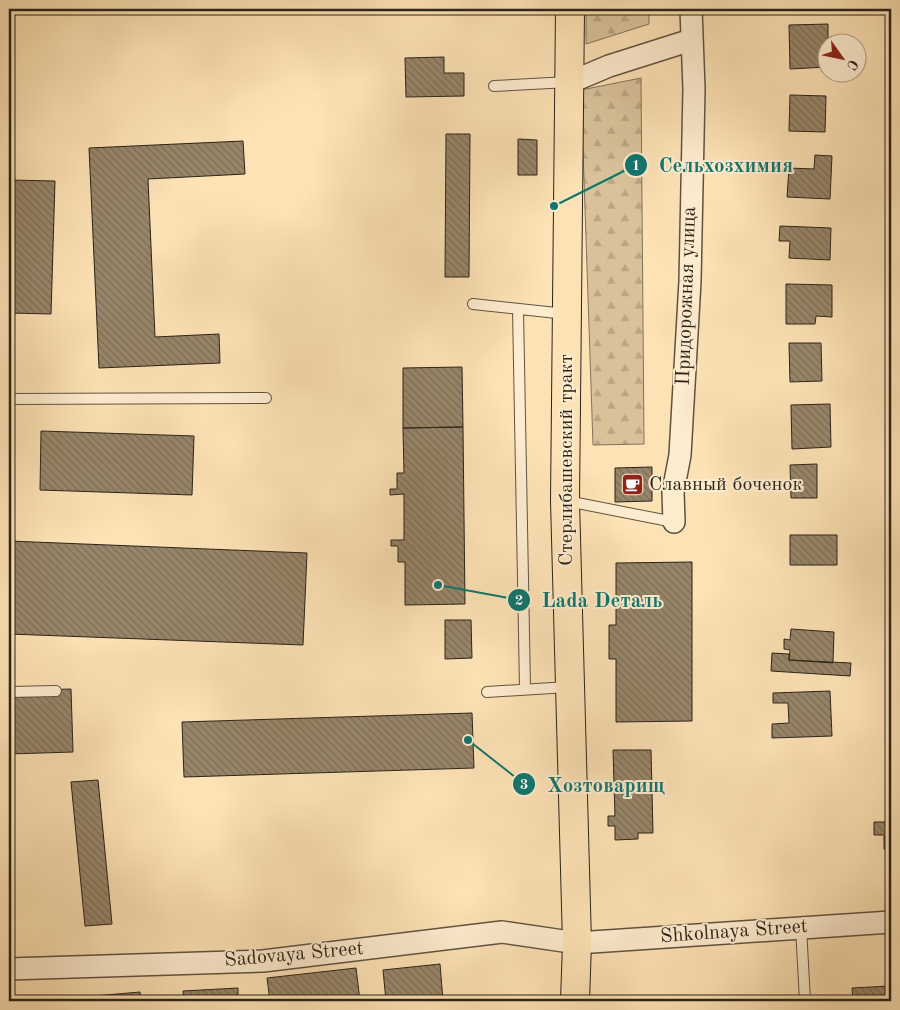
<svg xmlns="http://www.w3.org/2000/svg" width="900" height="1010" font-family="'Old Standard TT',serif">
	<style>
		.forest { fill: url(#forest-firs); stroke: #82725a }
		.building { fill: url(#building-back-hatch); stroke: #2a2319 }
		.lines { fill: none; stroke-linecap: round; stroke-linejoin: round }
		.lane-casing { stroke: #5f5340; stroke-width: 12 }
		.street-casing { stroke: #5f5340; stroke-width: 24 }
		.primary-casing { stroke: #2a2319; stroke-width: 30 }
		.lane { stroke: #feeccf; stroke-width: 10 }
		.street { stroke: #feeccf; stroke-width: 21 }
		.primary { stroke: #fde2b5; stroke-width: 28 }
		.labels { text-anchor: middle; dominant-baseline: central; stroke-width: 4; stroke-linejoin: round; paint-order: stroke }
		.street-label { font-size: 20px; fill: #2a2319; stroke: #feeccf }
		.poi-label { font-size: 20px; fill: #2a2319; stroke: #feeccf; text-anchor: start }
		.leader { fill: none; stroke: #0f766e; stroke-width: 2 }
		.callout-dot { fill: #0f766e; stroke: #feeccf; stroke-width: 2 }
		.mark-label { font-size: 15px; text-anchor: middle; font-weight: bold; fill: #fff }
		.callout-label { font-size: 21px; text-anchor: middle; font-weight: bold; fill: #0f766e; stroke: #feeccf; stroke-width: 4; stroke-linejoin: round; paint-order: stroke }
	</style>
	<defs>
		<pattern id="forest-firs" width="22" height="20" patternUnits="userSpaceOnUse" patternTransform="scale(1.25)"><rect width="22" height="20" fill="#d9c29a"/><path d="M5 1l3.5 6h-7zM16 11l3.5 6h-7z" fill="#baa684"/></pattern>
		<pattern id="building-back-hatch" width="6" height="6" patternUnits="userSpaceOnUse" patternTransform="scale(1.25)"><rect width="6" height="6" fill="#98866a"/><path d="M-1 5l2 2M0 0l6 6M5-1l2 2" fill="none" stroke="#7c6d56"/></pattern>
	</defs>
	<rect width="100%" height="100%" fill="#fde2b5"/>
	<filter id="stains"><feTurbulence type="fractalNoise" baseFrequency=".004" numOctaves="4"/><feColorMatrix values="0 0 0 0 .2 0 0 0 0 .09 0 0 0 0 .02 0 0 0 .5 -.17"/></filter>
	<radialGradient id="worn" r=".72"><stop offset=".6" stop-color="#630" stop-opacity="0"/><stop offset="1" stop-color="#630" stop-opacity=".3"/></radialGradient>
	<path class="forest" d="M586 9H649V24L586 44Z
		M641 78 644 444 593 445 581 90Z"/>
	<path class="building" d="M828 24V67L790 69 789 25Z
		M444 57V73H464V96L406 97 405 58Z
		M790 95 826 96 825 132 789 131Z
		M446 134H470L469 277H445Z
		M518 139 537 140V175H518Z
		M243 141 245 174 148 179 155 337 219 334 220 363 99 368 89 148Z
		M815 155 832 156 830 199 787 197 789 168 814 169Z
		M9 180 55 181 51 314 9 313Z
		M780 226 831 228 830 260 789 258 790 241H779Z
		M786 284 832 285V317L816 316 815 324H786Z
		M789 343H821L822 381 790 382Z
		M462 367 463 427 403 428V368Z
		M830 404 831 447 792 449 791 405Z
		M463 427 465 604 405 605V562H398V546H391V540H404V494L390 495V489H397V473H404L403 428Z
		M41 431 194 436 192 495 40 490Z
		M817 464V498H791L790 465Z
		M652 467V501L615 502V468Z
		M790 535H837V565H790Z
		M9 541 307 553 303 645 9 634Z
		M692 562V721L616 722V659H609V625H616V563Z
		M445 620H471L472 658 445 659Z
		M791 629 834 632 833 663 789 660 790 650 784 649V639L790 640Z
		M772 653 789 654V660L851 663 850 676 771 671Z
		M71 689 73 752 9 754V691Z
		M830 691 832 736 772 738V724L789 723 788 703H773V693Z
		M472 713 474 768 184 777 182 722Z
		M613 750H651L653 833H638V839L615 840V826H608V816H615Z
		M98 780 112 924 85 926 71 782Z
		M874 822H891V849H884V835H874Z
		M440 964 443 1001H386L383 970Z
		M356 968 360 1001H270L267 978Z
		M889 986 890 1001H853L852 988Z
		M238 988V1001H184L183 991Z
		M140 992 141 1001H83V997Z
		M738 996 757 997V1001H738Z"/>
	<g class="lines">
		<defs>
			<path id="lane" d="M494 86 568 82
				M473 304 566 314
				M518 309 525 688
				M9 399 266 398
				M567 501 674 522
				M9 692 56 691
				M487 692 568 687
				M801 927 805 1001"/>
			<path id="street" d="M571 82 609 66 691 40
				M674 522 673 492 680 455 690 281 694 89 691 9
				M9 969 263 961 502 932 577 943 891 922"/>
			<path id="primary" d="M570 9 565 501 577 943 575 1001"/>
		</defs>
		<use href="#lane" class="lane-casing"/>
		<use href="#street" class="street-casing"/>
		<use href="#primary" class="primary-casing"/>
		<use href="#lane" class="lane"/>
		<use href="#street" class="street"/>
		<use href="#primary" class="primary"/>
	</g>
	<defs>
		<symbol id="cafe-square" viewBox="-11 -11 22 22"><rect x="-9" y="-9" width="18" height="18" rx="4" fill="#8f2418" stroke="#feeccf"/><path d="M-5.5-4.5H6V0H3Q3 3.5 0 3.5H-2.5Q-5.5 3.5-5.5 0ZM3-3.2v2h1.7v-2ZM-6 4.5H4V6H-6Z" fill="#fff"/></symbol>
	</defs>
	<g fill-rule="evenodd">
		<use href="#cafe-square" x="620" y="472" width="25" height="25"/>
	</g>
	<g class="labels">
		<g class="street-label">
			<text transform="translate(687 296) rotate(-88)">Придорожная улица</text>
			<text transform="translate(567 460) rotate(-90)">Стерлибашевский тракт</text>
			<text transform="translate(734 932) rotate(-4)">Shkolnaya Street</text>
			<text transform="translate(294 955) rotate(-5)">Sadovaya Street</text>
		</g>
		<g class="poi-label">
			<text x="649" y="485">Славный боченок</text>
		</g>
	</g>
	<path class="leader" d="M554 206L636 165M438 585L519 600M468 740L524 784"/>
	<g class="callout-dot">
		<circle cx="554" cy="206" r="5"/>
		<circle cx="438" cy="585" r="5"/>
		<circle cx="468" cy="740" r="5"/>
		<circle cx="636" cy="165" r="12"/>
		<circle cx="519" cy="600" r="12"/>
		<circle cx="524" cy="784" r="12"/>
	</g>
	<g class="mark-label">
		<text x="636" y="170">1</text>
		<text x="519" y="605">2</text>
		<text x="524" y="789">3</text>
	</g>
	<g class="callout-label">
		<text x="726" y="172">Сельхозхимия</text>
		<text x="602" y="607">Lada Dеталь</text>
		<text x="606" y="792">Хозтоварищ</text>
	</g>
	<rect width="900" height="1010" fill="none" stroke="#fde2b5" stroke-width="30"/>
	<rect x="10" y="10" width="880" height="990" fill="none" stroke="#2a2319" stroke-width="2.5"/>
	<rect x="15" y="15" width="870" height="980" fill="none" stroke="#2a2319"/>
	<g transform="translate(842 58) rotate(123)"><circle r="24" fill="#feeccf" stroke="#a99c86"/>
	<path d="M0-4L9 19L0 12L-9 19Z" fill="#8f2418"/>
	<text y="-8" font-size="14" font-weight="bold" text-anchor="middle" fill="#2a2319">С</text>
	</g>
	<rect width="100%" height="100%" filter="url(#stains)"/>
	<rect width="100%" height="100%" fill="url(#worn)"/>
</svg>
